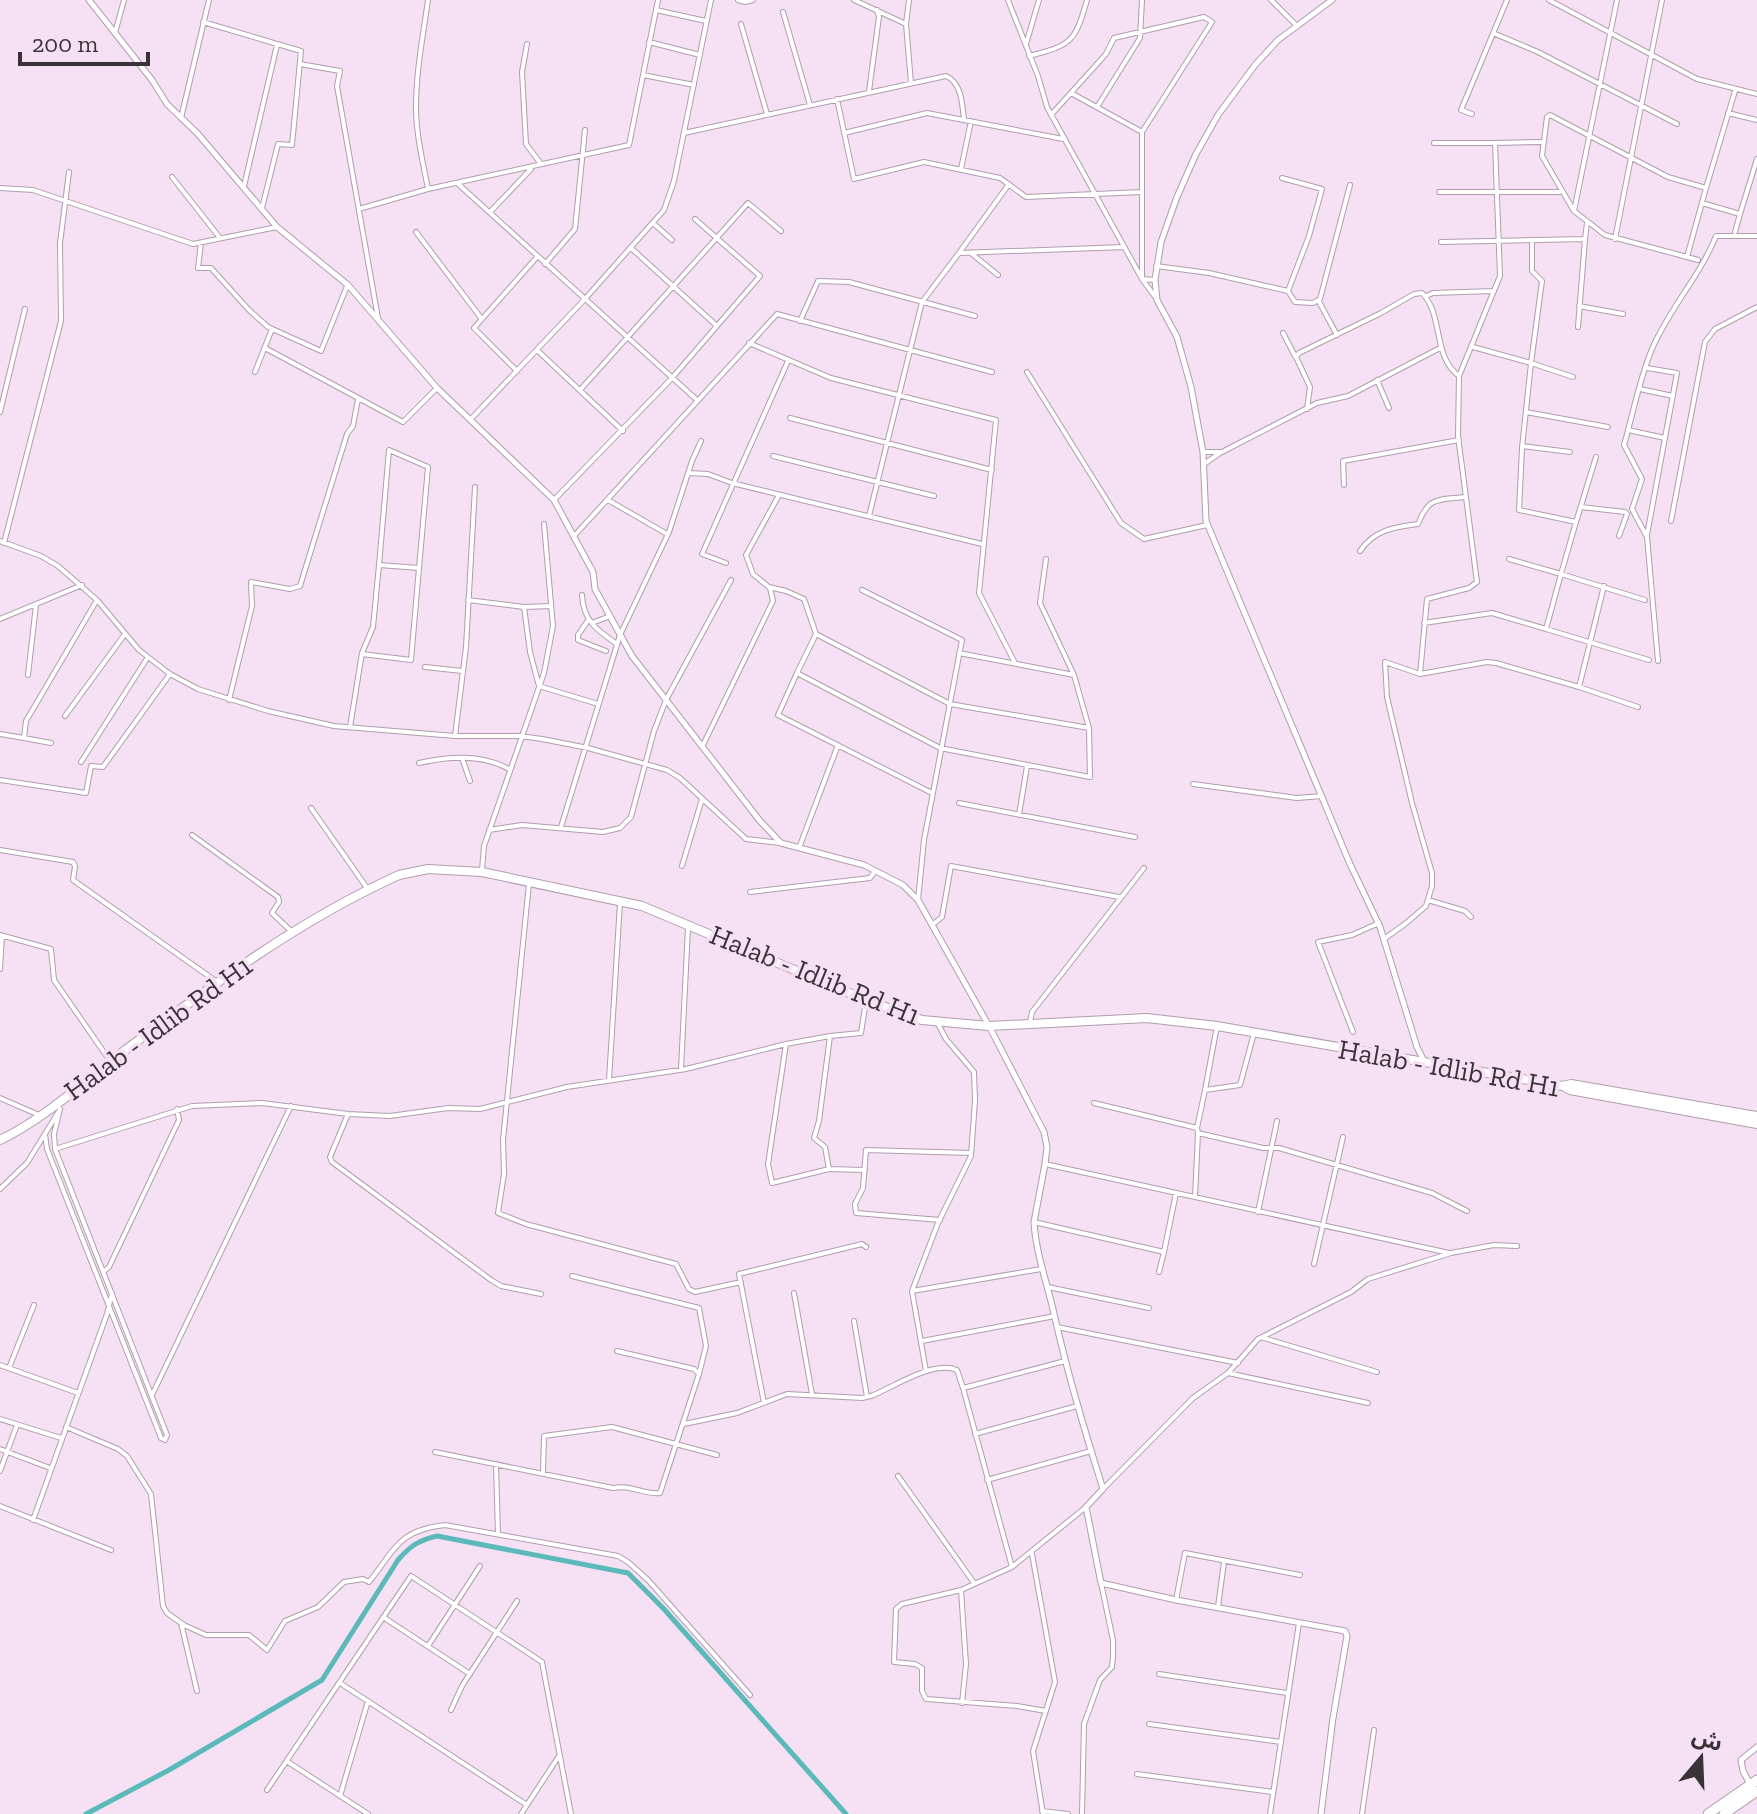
<svg xmlns="http://www.w3.org/2000/svg" width="1757" height="1814" font-family="'Zilla Slab','Noto Sans Arabic',serif">
	<style>
		.lines { fill: none; stroke-linecap: round; stroke-linejoin: round }
		.canal { stroke: #5bb9b9; stroke-width: 5 }
		.minor-casing { stroke: #b09dae; stroke-width: 6 }
		.tertiary-casing { stroke: #b09dae; stroke-width: 7 }
		.trunk-casing { stroke: #b09dae; stroke-width: 10 }
		.motorway-casing { stroke: #b09dae; stroke-width: 11 }
		.minor { stroke: #fff; stroke-width: 4 }
		.tertiary { stroke: #fff; stroke-width: 5 }
		.trunk { stroke: #fff; stroke-width: 8 }
		.motorway { stroke: #fff; stroke-width: 9 }
		.labels { text-anchor: middle; dominant-baseline: central; stroke-width: 7; stroke-linejoin: round; paint-order: stroke }
		.street-label { font-size: 28px; fill: #3a3239; stroke: #f6e1f4 }
	</style>
	<rect width="100%" height="100%" fill="#f6e1f4"/>
	<g class="lines">
		<path class="canal" d="M86 1814 169 1770 322 1680 398 1560C410 1546 419 1540 437 1536L628 1573 663 1608 846 1814"/>
		<defs>
			<path id="minor" d="M738 0 745 2 753 0
				M854 0 906 24
				M909 0 906 24 911 83
				M1008 0 1038 76 1047 107 1142 279 1155 280
				M1271 0 1297 26
				M1549 0 1697 79 1757 94
				M656 10 706 21
				M783 12 810 105
				M203 22 301 51 292 145 278 144 262 208
				M741 24 767 114
				M115 33 124 0
				M1493 33 1538 52 1677 124
				M649 42 700 55
				M527 44 522 72 526 144 541 164
				M1026 44 1039 0
				M1029 56C1072 45 1075 42 1087 0
				M300 64 340 71 337 86 378 318
				M643 75 694 85
				M869 91 879 17 877 10
				M1071 93 1142 132
				M837 99 854 179 924 162 1000 178 1026 197 1142 192
				M1097 107 1140 38 1142 0
				M1728 113 1757 120
				M1472 114 1461 110 1507 0
				M1051 115 1106 54 1114 38 1204 17 1212 22 1142 132V279L1156 298
				M1550 115 1668 177 1706 188 1687 257 1605 235 1574 211 1542 156 1547 117Z
				M181 118 209 0
				M684 133 946 76C962 83 962 104 964 119
				M844 133 927 113 1063 139
				M1434 143H1495
				M961 169 971 121
				M172 177 220 238
				M457 183 697 400
				M244 186 277 45
				M0 188 33 190 193 244 277 227
				M1706 188 1735 91
				M428 189C423 162 416 135 416 107 416 71 423 36 428 0
				M1439 192H1560
				M1702 203 1740 214 1757 159
				M359 209 428 189 629 145 658 0
				M1574 211 1617 0
				M490 212 531 169
				M653 223 672 240
				M416 232 481 318
				M1735 232 1740 214
				M1585 239 1587 223
				M1615 239 1662 0
				M1441 242 1585 239 1578 327
				M201 243 198 268H211L249 310 268 327 321 351 347 286
				M631 248 717 326
				M959 253 1009 184
				M972 254 998 275
				M1687 257 1698 260
				M545 264 575 229 585 130
				M1156 266 1209 273 1288 291 1309 236 1322 189 1282 178
				M1288 291 1295 302 1313 303 1320 299 1350 185
				M1426 296 1433 293 1494 291
				M1318 300 1337 335
				M1579 306 1623 314
				M800 321 818 281 849 282 975 316
				M1283 333 1295 356
				M749 343 831 378 996 420 979 593 1015 663
				M1473 347 1531 363 1542 281 1532 271V240
				M265 348 403 422 437 388
				M537 350 623 431
				M1647 368 1677 373 1647 535
				M517 371 474 328 537 257
				M255 372 272 329
				M1027 372 1121 523 1144 539 1207 525
				M1377 380 1389 408
				M581 389 748 203 781 231
				M1640 389 1673 396
				M1307 409 1310 387 1296 357 1299 353 1381 313 1414 294 1422 293C1444 315 1432 356 1459 376
				M0 412 25 309
				M1526 412 1608 427
				M790 418 992 470
				M470 420 584 300 664 210 674 181 711 0
				M1628 430 1665 438
				M1522 446 1570 452
				M1203 452H1222L1317 403 1348 396 1440 348
				M773 456 934 496
				M1204 464 1220 453
				M688 473 708 474 732 483 982 544
				M1344 485 1343 461 1459 440
				M554 500 672 378 760 276 695 219
				M608 500 667 534
				M1581 507 1625 512 1627 514 1619 536
				M869 516 922 302 959 253 1124 247
				M1671 521 1705 342 1715 329 1757 307
				M1576 522 1596 457
				M574 536 777 314 992 372
				M0 541 41 556 58 566 97 600 139 650 170 674 198 689 268 711 334 726 455 736H520L542 739 588 748 667 770 680 778 746 839 780 843
				M4 543 61 321 60 243 69 172
				M1360 551C1374 530 1394 527 1418 524 1429 496 1438 500 1465 497
				M1509 559 1561 574 1576 522 1519 510 1522 448 1531 363 1573 377
				M726 563 702 554 788 361
				M1604 586 1579 687 1638 707
				M769 587 786 591 804 599 816 634 950 704 1089 728
				M862 590 962 640 924 840 918 900
				M582 595C583 621 598 631 617 644
				M468 600 524 607
				M551 606 524 607 530 652 539 686 598 704
				M0 619 82 585
				M589 619 578 635V640L606 651
				M592 623 610 616
				M1424 623 1492 613 1546 629 1561 574 1645 600
				M1546 629 1649 660
				M959 653 1074 675
				M362 654 411 660 419 568
				M1658 661 1647 537 1632 509 1642 479 1624 445C1633 414 1639 380 1652 349 1669 309 1700 276 1716 236H1756
				M425 667 462 671
				M797 673 816 634
				M1420 674 1427 599 1469 588 1477 582 1458 436 1459 376 1500 276 1495 143 1541 142
				M28 675 36 605
				M229 700 252 606 251 582 290 589 300 586 347 434 353 426 358 399
				M65 716 125 634
				M350 727 362 653 373 627 379 565 419 568 428 467 389 450 379 565
				M0 734 24 738 26 721 97 600
				M455 736 466 647 475 487
				M24 738 51 743
				M703 745 773 601 770 588 753 574 746 555 779 495
				M462 758 470 781
				M81 762 148 657
				M419 763C450 756 481 754 509 769
				M0 780 86 793 91 766 103 767 170 674
				M1193 784 1297 798 1322 796
				M932 793 778 715 797 673 940 748 1090 777 1089 728 1074 675 1040 603 1046 559
				M959 803 1135 837
				M311 808 367 888
				M1019 815 1027 766
				M561 827 620 635 669 532 692 461 701 441
				M489 830 522 825 603 832 620 828 631 817 654 731 666 700 731 580
				M192 835 278 897 279 902 272 913 292 932
				M799 848 838 745
				M0 850 73 862 75 866 73 880 217 982
				M682 866 702 799
				M482 870 484 846 544 673 553 626 544 524
				M529 884 503 1140 504 1174 498 1213 526 1224 676 1264 689 1289 695 1292 741 1282
				M750 892 870 878 875 871
				M1428 900 1465 911 1471 917
				M932 925 942 917 951 866 1119 897
				M0 935 51 949 54 980 110 1061
				M1384 939 1405 924 1426 906 1432 886V873L1412 803 1387 697 1385 662 1420 674 1487 662 1496 663 1579 687
				M0 969 2 936
				M1030 1022 1032 1012 1144 868
				M1353 1032 1318 942 1352 935 1379 923
				M786 1044 768 1164 772 1183 829 1169 825 1147 814 1138 819 1121 830 1036 861 1033 866 1001
				M681 1069 688 928
				M609 1080 620 903
				M1205 1090 1217 1026
				M0 1098 39 1115
				M1094 1103 1197 1128 1198 1133 1263 1148H1279L1432 1193 1467 1211
				M348 1114 330 1157 332 1162 491 1280 501 1286 541 1294
				M1197 1128 1205 1090 1240 1085 1254 1033
				M45 1134 47 1149 161 1438 165 1440 167 1435 55 1149 54 1134 60 1109
				M55 1149 192 1106 262 1103 348 1114 390 1116 448 1108 480 1109 567 1087 686 1069 786 1044 830 1036
				M1045 1164 1449 1253
				M829 1169 865 1170
				M0 1189 27 1163 59 1111
				M1195 1197 1198 1133
				M1258 1212 1277 1121
				M940 1220 856 1213 855 1204 863 1188 866 1150 971 1153
				M1034 1222 1164 1252 1159 1272
				M1164 1252 1176 1193
				M1314 1264 1343 1137
				M104 1271 109 1267 179 1120 177 1109
				M572 1276 699 1308 706 1346 699 1374
				M1048 1287 1149 1308
				M912 1291 1041 1269
				M794 1293 812 1394
				M854 1321 867 1397
				M1057 1327 1238 1363
				M1264 1338 1377 1372
				M922 1341 1055 1316
				M0 1365 78 1393
				M9 1368 34 1305
				M926 1371 912 1291 938 1223 971 1156 975 1100 974 1072 946 1039 937 1022
				M1228 1373 1368 1403
				M963 1388 1065 1361
				M152 1395 291 1106
				M764 1403 739 1274 862 1244 866 1247
				M0 1419 61 1438
				M684 1424 737 1413 787 1394 862 1398 871 1396C894 1387 933 1360 957 1370L963 1388 1012 1567
				M66 1427 118 1449 127 1456 151 1494 163 1606 167 1613 184 1625 206 1635H249L267 1650 285 1621 318 1607 344 1582 363 1579 369 1582C396 1548 399 1530 445 1525L618 1556 628 1562 648 1580 750 1695
				M975 1434 1077 1406
				M0 1449 50 1468
				M435 1452 613 1488C630 1484 644 1495 660 1493L699 1374 694 1369 617 1351
				M496 1464 498 1534
				M0 1471 17 1425
				M543 1473 544 1436 612 1427 717 1455
				M898 1476 974 1583
				M987 1480 1091 1451
				M1103 1489 1193 1398 1228 1373 1258 1339 1351 1292 1368 1279 1451 1253 1494 1245 1517 1246
				M0 1506 111 1550
				M33 1520 107 1314 112 1293
				M1032 1554 1055 1682 1033 1751 1043 1814
				M961 1590 966 1664 962 1703
				M1176 1600 1185 1553 1300 1575
				M1218 1607 1224 1562
				M383 1617 470 1674
				M181 1623 197 1691
				M428 1646 480 1566
				M1159 1674 1287 1693
				M340 1683 527 1805
				M451 1710 462 1686 517 1601
				M1046 1711 1017 1706 926 1699 922 1691V1668L915 1664 894 1662 896 1609 902 1604 961 1590 1012 1567 1086 1507
				M1149 1724 1281 1742
				M288 1762 368 1814
				M1137 1774 1273 1792
				M267 1790 411 1576 542 1662 571 1814
				M340 1796 368 1701
				M1042 1811 1068 1814
				M521 1814 559 1756
				M1082 1814 1084 1724 1100 1680 1112 1667 1113 1656V1640L1101 1583
				M1270 1814 1299 1623
				M1362 1814 1374 1730"/>
			<path id="tertiary" d="M89 0 152 80 167 104 198 134 277 227 348 285 437 388 554 500 593 572 595 589 632 656 760 821 781 843 864 865 903 885 918 900 989 1026 1044 1132 1047 1147 1045 1164 1034 1222C1036 1255 1048 1285 1055 1318 1068 1376 1085 1432 1103 1489L1086 1507 1101 1583 1176 1600 1345 1631 1347 1636 1333 1718 1321 1814
				M1332 0 1278 40 1255 65 1218 115 1196 154 1177 197 1161 242 1155 280 1157 300 1177 337 1191 387 1203 452 1206 521 1350 864 1380 927 1417 1047 1424 1061
				M1750 1784 1743 1771 1741 1760 1757 1747"/>
			<path id="trunk" d="M1563 1086 1571 1084 1757 1116
				M0 1140C43 1120 86 1080 124 1051 211 986 299 920 399 875L428 869 482 872 642 906 866 1000 922 1020 989 1026 1147 1018 1217 1026 1563 1086 1570 1090 1757 1124"/>
			<path id="motorway" d="M1708 1814 1757 1780
				M1724 1814 1757 1791"/>
		</defs>
		<use href="#minor" class="minor-casing"/>
		<use href="#tertiary" class="tertiary-casing"/>
		<use href="#trunk" class="trunk-casing"/>
		<use href="#motorway" class="motorway-casing"/>
		<use href="#minor" class="minor"/>
		<use href="#tertiary" class="tertiary"/>
		<use href="#trunk" class="trunk"/>
		<use href="#motorway" class="motorway"/>
	</g>
	<g class="labels">
		<g class="street-label">
			<text transform="translate(815 975) rotate(22)">Halab - Idlib Rd H1</text>
			<text transform="translate(158 1028) rotate(-36)">Halab - Idlib Rd H1</text>
			<text transform="translate(1449 1068) rotate(10)">Halab - Idlib Rd H1</text>
		</g>
	</g>
	<g transform="translate(1701 1758) rotate(19)" stroke="#f6e1f4" stroke-width="6" paint-order="stroke">
	<path d="M0-6L14 30L0 20L-14 30Z" fill="#3a3239"/>
	<text y="-12" font-size="22" font-weight="bold" text-anchor="middle" fill="#3a3239">ش</text>
	</g>
	<path d="M20 52v12h128v-12" fill="none" stroke="#3a3239" stroke-width="4"/>
	<text x="32" y="52" font-size="24" fill="#3a3239" stroke="#f6e1f4" stroke-width="6" paint-order="stroke">200 m</text>
</svg>
